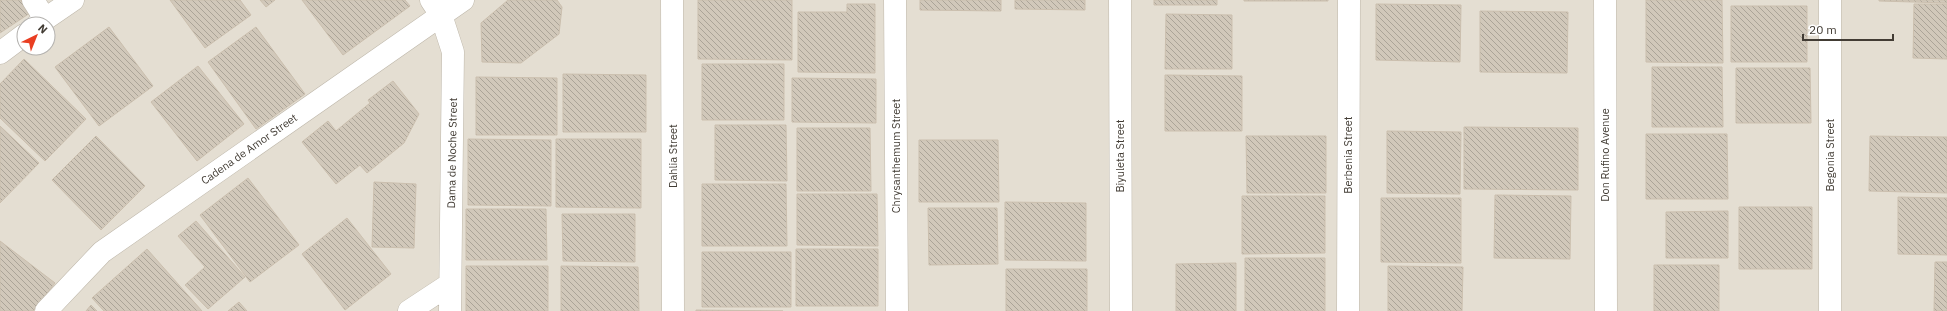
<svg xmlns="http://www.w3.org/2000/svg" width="1947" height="311" font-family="'IBM Plex Sans',sans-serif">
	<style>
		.residential { fill: #e4ded2; fill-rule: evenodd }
		.building { fill: url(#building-back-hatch); stroke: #cbbfae }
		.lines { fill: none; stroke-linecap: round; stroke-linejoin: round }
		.minor-casing { stroke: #beb7aa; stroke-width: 23 }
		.minor { stroke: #fff; stroke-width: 22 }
		.labels { text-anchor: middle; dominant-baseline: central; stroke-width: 4; stroke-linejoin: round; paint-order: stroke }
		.street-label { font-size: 11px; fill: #423c34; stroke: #fff }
	</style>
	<defs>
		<pattern id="building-back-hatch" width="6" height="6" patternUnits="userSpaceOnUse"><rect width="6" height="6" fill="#d1c8ba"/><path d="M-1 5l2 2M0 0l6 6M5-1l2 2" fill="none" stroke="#aba498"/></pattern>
	</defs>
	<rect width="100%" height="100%" fill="#f0ece3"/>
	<path class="residential" d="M0 0H1947V311H0ZM24 24H48V48H24Z"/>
	<path class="building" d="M0 0H21L30 13 0 33Z
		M170 0H240L251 15 205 48Z
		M260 0H275L266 7Z
		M302 0H405L410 6 343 55Z
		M508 0H557L562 7 559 34 521 63 482 62 481 23Z
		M698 0H792V60L698 59Z
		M920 0H1001V11L920 10Z
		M1015 0H1085V10L1015 9Z
		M1154 0H1217V5H1154Z
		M1244 0H1328V1H1244Z
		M1646 0H1722L1723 63 1646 62Z
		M1879 0H1947V3L1879 1Z
		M847 4H875V73L798 72V12H847Z
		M1376 4 1461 5 1460 62 1376 60Z
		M1914 4H1947V59L1913 58Z
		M1731 6H1807V62H1731Z
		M1480 11 1568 12 1567 73 1480 72Z
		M1166 14 1232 15V69H1165Z
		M109 27 153 86 99 126 55 67Z
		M256 27 305 94 256 129 208 62Z
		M24 59 86 119 45 161 0 118V84Z
		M702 64H784V120H702Z
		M198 66 244 124 197 161 151 102Z
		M1652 67H1722L1723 127H1652Z
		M1736 68H1810L1811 123H1736Z
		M563 74 646 75V132H563Z
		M1165 75 1242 76V131H1165Z
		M476 77 557 78V135H476Z
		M792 78 876 79V123L792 122Z
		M393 81 419 114 404 143 367 173 360 165 336 184 302 142 328 121 336 131 370 103 368 100Z
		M715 125H786L787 181 715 180Z
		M0 126 39 163 0 203Z
		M1464 127 1578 128V190L1464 189Z
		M797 128H870L871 191H797Z
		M1387 131 1461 132 1460 194 1387 193Z
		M1646 134H1727L1728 199H1646Z
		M96 136 145 186 101 230 52 180Z
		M1246 136H1326V193H1247Z
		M1870 136 1947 137V193L1869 191Z
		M468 139 551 140V206L468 205Z
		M556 139H641V208L556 207Z
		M919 140H998L999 202H919Z
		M248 178 299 245 250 282 200 215Z
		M374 182 416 184 414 248 372 247Z
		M702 184H786L787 246H702Z
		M797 194H877L878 246 797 245Z
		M1495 195 1571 196 1570 259 1494 258Z
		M1242 196H1325V253L1242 254Z
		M1898 197 1947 198V255L1898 254Z
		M1381 198H1461V263L1381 262Z
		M1005 202 1086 203V261L1005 260Z
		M1739 207H1812V269H1739Z
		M928 208H997L998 264 929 265Z
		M466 209H546L547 260H466Z
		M1728 211V258H1666V212Z
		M562 214H635V262L563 261Z
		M347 218 391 274 345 310 302 254Z
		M196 221 245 277 208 309 185 285 205 267 178 236Z
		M0 241 55 283 33 311H0Z
		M147 249 202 311H104L92 298Z
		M796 249H878V306H796Z
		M702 252H791V307H702Z
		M1245 258H1325V311H1245Z
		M1935 262H1947V311H1934Z
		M1236 263V311H1176V264Z
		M1654 265H1719V311H1654Z
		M466 266H548V311H466Z
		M561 266 638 267 639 311H561Z
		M1388 266 1463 267 1462 311H1388Z
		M1006 269H1087V311H1006Z
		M239 302 247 311H228Z
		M91 305 97 311H86Z
		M696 310 783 311H696Z"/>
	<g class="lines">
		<defs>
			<path id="minor" d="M33 0 45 19
				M431 0 441 15 453 52 450 311
				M672 0 673 311
				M895 0 897 311
				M1120 0 1121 311
				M1605 0 1606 311
				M1830 0V311
				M38 24 73 0
				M0 53 24 35
				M46 311 102 252 463 0
				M409 311 450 284
				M1348 311 1349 0"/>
		</defs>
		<use href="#minor" class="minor-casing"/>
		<use href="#minor" class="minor"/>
	</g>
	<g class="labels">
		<g class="street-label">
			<text transform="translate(249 149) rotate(-35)">Cadena de Amor Street</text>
			<text transform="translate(452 153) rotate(-89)">Dama de Noche Street</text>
			<text transform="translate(1348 155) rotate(-90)">Berbenia Street</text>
			<text transform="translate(1605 155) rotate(-90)">Don Rufino Avenue</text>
			<text transform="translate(1830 155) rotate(-90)">Begonia Street</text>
			<text transform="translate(673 156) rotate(-90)">Dahlia Street</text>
			<text transform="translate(896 156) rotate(-90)">Chrysanthemum Street</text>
			<text transform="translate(1120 156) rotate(-90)">Biyuleta Street</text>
		</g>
	</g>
	<g transform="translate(36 36) rotate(43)"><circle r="19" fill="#ffffff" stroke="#b3b1ae"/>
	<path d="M0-3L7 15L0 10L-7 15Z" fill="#e93e22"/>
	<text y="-6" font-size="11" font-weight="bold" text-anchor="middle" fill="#423c34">N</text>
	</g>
	<path d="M1803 34v6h90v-6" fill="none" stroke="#423c34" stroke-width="2"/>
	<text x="1809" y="34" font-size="12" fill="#423c34" stroke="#ffffff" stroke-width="3" paint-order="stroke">20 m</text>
</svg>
